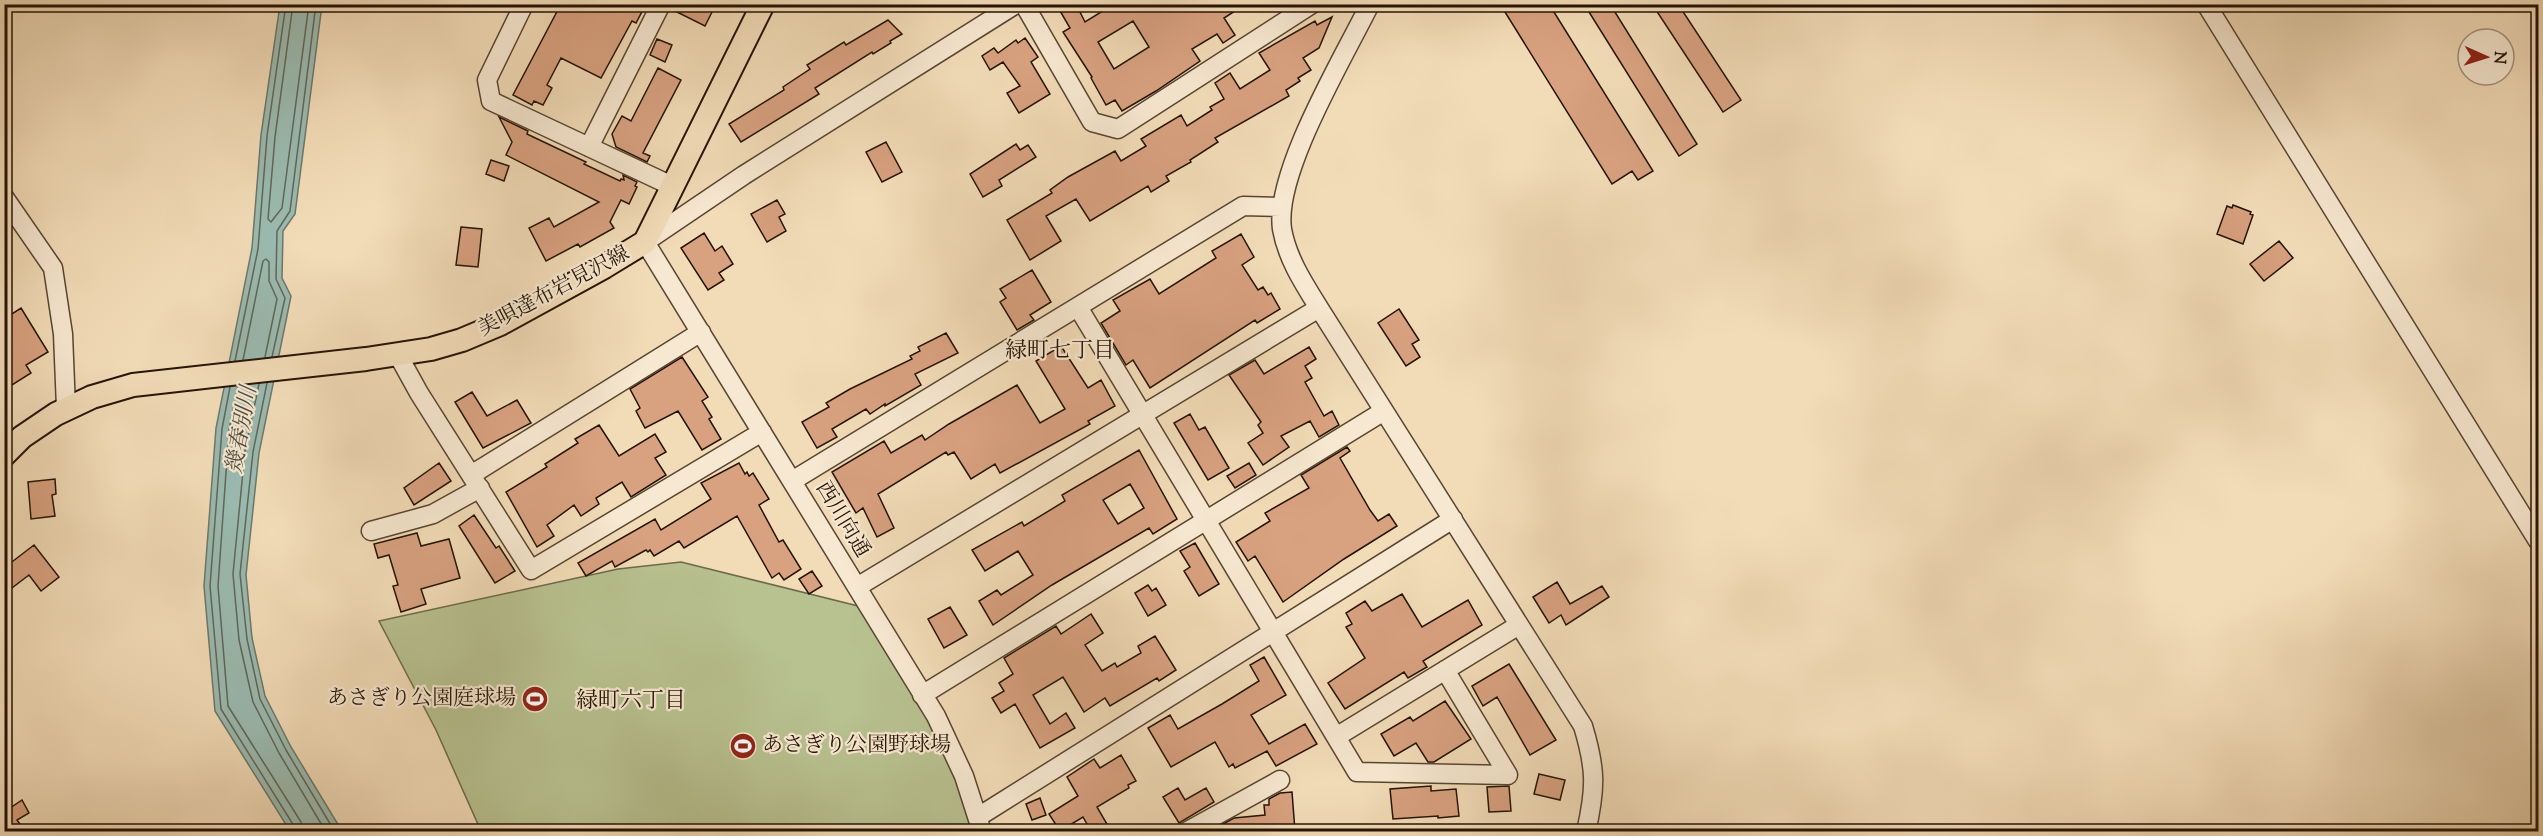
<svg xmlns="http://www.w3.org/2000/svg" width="2543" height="836" font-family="'Sorts Mill Goudy','Noto Serif JP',serif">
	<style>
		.green { fill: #b8c190; stroke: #6e6a4a; stroke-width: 1.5 }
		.water { fill: #9bbbb1; stroke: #6c786c; stroke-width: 1.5 }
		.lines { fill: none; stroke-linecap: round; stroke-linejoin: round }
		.shore { stroke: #60675a; stroke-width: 1.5 }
		.building { fill: #d8a180; stroke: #251304; stroke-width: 1.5; fill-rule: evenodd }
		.minor-casing { stroke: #584531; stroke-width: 21 }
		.major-casing { stroke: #251304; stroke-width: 26 }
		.minor { stroke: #f7e8d1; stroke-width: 18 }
		.major { stroke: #f2dcb8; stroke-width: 22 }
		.labels { text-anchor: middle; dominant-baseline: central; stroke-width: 4.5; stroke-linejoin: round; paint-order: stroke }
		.street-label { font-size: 21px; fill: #251304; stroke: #f7e8d1 }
		.poi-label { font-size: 21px; fill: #251304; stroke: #f7e8d1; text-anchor: end }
		.neighbourhood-label { font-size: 22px; fill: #251304; stroke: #f7e8d1 }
		.water-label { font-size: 22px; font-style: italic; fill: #4e4e41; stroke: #f7e8d1 }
	</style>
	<rect width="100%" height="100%" fill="#f2dcb8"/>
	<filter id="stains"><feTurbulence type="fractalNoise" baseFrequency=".00333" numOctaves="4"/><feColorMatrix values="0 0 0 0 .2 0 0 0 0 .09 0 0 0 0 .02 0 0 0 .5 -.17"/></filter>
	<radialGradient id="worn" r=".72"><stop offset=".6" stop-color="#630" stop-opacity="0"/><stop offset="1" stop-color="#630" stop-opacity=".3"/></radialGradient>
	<path class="green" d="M681 562 862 607 911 688 950 761 973 831H481L436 730 379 621 618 569Z"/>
	<path class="water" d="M280 5H322L295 214 283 231 282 278 291 296 259 453 246 575 252 638 265 696 291 747 342 831H290L215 711 204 586 216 428 252 248 261 135Z"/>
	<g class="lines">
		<path class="shore" d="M293 4 275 137 268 219 271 222 282 208 309 4
			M272 357 285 298 276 279 277 231 290 211 316 4
			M243 360 263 261 266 259 269 262V281L277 299 265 357
			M235 361 258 249 267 136 286 4
			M267 383 253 452 240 574 247 639 260 699 286 750 335 832
			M259 384 245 451 233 574 239 640 253 702 279 753 326 832
			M238 386 229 430 218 586 228 706 301 822 303 832
			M230 387 222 429 210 586 221 709 294 826 295 832"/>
	</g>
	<path class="building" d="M561 4H646L636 23 632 21 601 78 561 58 547 85 552 88 543 105 534 101 532 105 513 95Z
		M672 4H716L705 26 671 9Z
		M1056 4H1076L1085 22 1114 4H1246L1224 18 1235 35 1223 43 1217 34 1192 49 1200 61 1156 91 1122 111 1115 100 1106 105 1091 78 1092 77 1063 32 1070 28ZM1133 21 1149 47 1114 69 1098 42Z
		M1500 4H1549L1653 171 1638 180 1632 171 1612 184Z
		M1584 4H1610L1697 144 1679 156Z
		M1652 4H1678L1741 100 1723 112Z
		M1332 17 1319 48 1303 58 1311 70 1298 78 1300 81 1286 90 1289 96 1215 138 1218 142 1190 160 1191 162 1166 176 1169 181 1151 192 1148 186 1090 221 1076 199 1046 216 1061 241 1030 260 1007 220 1052 193 1050 190 1068 177 1115 151 1121 161 1146 146 1141 139 1181 115 1187 126 1212 110 1210 107 1224 99 1215 83 1230 73 1240 89 1270 70 1259 53 1315 21 1317 25Z
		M888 20 902 34 890 41 891 43 873 54 872 52 815 88 819 94 741 142 729 124 784 90 783 87 810 69 807 65 844 42 846 45Z
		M1025 38 1038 57 1031 62 1050 94 1019 113 1007 93 1020 86 1003 62 990 70 982 56 994 48 998 53 1016 40 1018 43Z
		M657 39 672 45 665 62 650 55Z
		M658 68 681 80 643 153 650 156 647 162 616 147 612 134 622 116 631 121Z
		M499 117 528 131 527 134 586 162 584 164 620 181 621 179 624 180 623 175 637 182 635 186 637 187 629 204 621 200 610 222 614 228 580 247 578 244 546 261 529 228 549 218 554 227 599 202 506 155 512 142Z
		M886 142 902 172 882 182 866 152Z
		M1016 144 1020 150 1028 145 1036 157 999 180 1002 186 983 197 970 174Z
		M491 160 509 166 504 181 486 174Z
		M777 200 785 214 779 217 786 231 767 242 751 214Z
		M2233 205 2251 212 2250 214 2253 215 2243 244 2217 234 2227 206 2232 208Z
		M461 227 482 229 478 267 456 265Z
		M704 233 715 251 722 246 733 264 719 273 724 280 708 290 681 248Z
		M1241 234 1254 257 1242 265 1258 290 1263 287 1268 295 1271 293 1280 309 1257 323 1255 320 1150 388 1133 360 1126 365 1101 323 1120 311 1113 300 1150 279 1159 294 1216 258 1212 251Z
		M2279 241 2293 258 2264 281 2250 264Z
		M1032 270 1051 302 1030 315 1034 320 1017 330 1000 302 1006 298 1000 289Z
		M21 308 48 352 26 365 31 373 12 385 4 372V319Z
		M1399 309 1419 340 1412 344 1420 357 1406 366 1378 323Z
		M946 333 958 353 915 374 921 385 885 406V404L870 414 866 409 832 429 837 437 817 448 802 422 829 407 826 403 850 389 912 359 910 356 920 351 918 347Z
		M1061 346 1088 388 1101 380 1115 406 1088 421 1090 424 1000 473 995 464 971 479 954 452 948 455 946 452 878 494 894 528 877 537 863 508 856 513 832 472 884 441 891 453 922 435 925 440 949 424 1017 385 1040 423 1065 409 1036 361Z
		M1309 347 1316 359 1305 366 1312 378 1305 382 1324 416 1332 411 1339 425 1319 437 1310 421 1281 436 1289 447 1263 465 1248 443 1263 433 1258 425 1261 422 1229 375 1255 360 1264 374Z
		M682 357 708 397 702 401 712 417 709 419 721 439 702 450 678 411 645 428 636 411 640 408 630 389Z
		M472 392 487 416 517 400 531 423 483 448 455 402Z
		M1190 414 1199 430 1205 427 1229 468 1208 480 1174 423Z
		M599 425 619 456 655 434 666 452 655 458 666 475 631 497 622 482 596 498 599 504 581 516 574 505 547 525 554 536 537 547 506 492 547 467 545 464 578 443 575 439Z
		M1347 447 1350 451 1340 458 1370 510 1378 521 1389 514 1397 526 1344 559 1283 602 1255 556 1248 561 1236 542 1270 521 1265 513 1309 488 1301 475Z
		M1139 450 1177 519 1153 534 1149 528 1052 585 993 625 979 601 997 590 1001 595 1033 575 1018 551 985 571 972 550 1022 522 1024 526 1065 501 1062 495ZM1130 484 1144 508 1118 524 1103 500Z
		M439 463 451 481 414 505 404 488Z
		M739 463 745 474 747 472 749 476 753 473 769 499 759 505 779 542 783 540 801 569 784 580 779 573 772 578 737 516 684 548 679 541 654 556 650 550 648 552 646 550 615 567 612 561 586 576 578 563 655 519 661 530 711 499 701 483Z
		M1249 463 1256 475 1235 488 1227 476Z
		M55 479 56 494 52 495 55 516 31 519 28 482Z
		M474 515 496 548 499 546 515 571 495 583 459 526Z
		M417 533 421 546 449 539 460 578 421 589 426 604 401 612 393 586 398 585 389 555 378 558 374 544Z
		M1195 543 1219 584 1199 596 1184 571 1190 567 1180 551Z
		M34 545 59 577 41 591 29 575 4 594V568Z
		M812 571 822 586 809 594 799 579Z
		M1557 582 1570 604 1602 586 1609 597 1566 625 1561 615 1549 623 1533 597Z
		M1148 585 1152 591 1156 588 1166 605 1148 616 1135 593Z
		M1402 594 1422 627 1468 600 1482 625 1423 661 1427 667 1408 678 1404 672 1345 709 1328 683 1365 658 1346 627 1352 624 1346 613 1365 601 1372 611Z
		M950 607 967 635 944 648 928 619Z
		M1091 614 1103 633 1085 645 1102 671 1115 663 1117 667 1141 653 1138 646 1155 636 1176 670 1159 681 1157 678 1110 706 1105 698 1084 712 1063 677 1033 695 1050 724 1066 713 1075 728 1040 748 1015 704 1001 713 992 698 1004 691 999 683 1013 674 1004 658 1056 626 1061 634Z
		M1264 657 1286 695 1251 715 1269 744 1305 724 1317 744 1276 766 1267 751 1235 768 1233 764 1229 767 1215 742 1171 767 1148 728 1170 715 1178 729 1222 704 1259 681 1250 665Z
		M1509 664 1556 740 1530 755 1497 697 1483 706 1472 686Z
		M1445 701 1471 739 1434 762H1428L1416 743 1394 756 1381 734 1410 717 1413 721Z
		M1121 755 1136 781 1128 785 1129 788 1097 807 1111 831H1091L1083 817 1060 831 1049 814 1078 796 1067 777 1094 759 1100 768Z
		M1539 774 1565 780 1560 800 1534 794Z
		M1431 786V791L1456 789 1459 816 1438 818V816L1393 819 1390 789Z
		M1509 786 1511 811 1489 812 1487 787Z
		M1178 788 1185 800 1206 788 1214 802 1179 823 1163 797Z
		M1292 792 1295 831H1210L1234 818 1265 815 1264 805H1269V799L1280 793Z
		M1040 798 1046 815 1032 820 1026 804Z
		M4 799 10 808 22 800 29 813 17 820 25 831H4Z"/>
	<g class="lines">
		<defs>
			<path id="minor" d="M524 4 487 80 491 101 672 186
				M1024 4 1092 122 1118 129 1312 4
				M1370 4C1344 57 1274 173 1282 229 1287 258 1304 284 1319 308L1583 726C1596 769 1596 788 1586 832
				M2206 4 2538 541
				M589 147 661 4
				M4 197 53 268 63 334 66 408
				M1078 307 1357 772 1508 775 1445 670
				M398 355 419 393 531 570 762 432
				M471 475 701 332
				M792 481 1243 206 1281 207
				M371 531 433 514 480 488
				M857 587 1319 308
				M922 695 1384 411
				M1336 737 1519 625
				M978 817 1453 519
				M982 832 964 776 936 716 645 242 744 175 1016 4
				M1186 832 1280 780"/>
			<path id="major" d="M4 455 22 437 56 414 92 397 133 385 366 359 431 349 462 340 500 324 604 267 645 242 763 4"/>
		</defs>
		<use href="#minor" class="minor-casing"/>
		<use href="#major" class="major-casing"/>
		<use href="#minor" class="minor"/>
		<use href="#major" class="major"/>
	</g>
	<defs>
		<symbol id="stadium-disc" viewBox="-11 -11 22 22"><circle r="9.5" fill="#8f2418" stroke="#f7e8d1"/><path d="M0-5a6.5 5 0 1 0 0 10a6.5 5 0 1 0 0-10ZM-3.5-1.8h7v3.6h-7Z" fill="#fff"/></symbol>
	</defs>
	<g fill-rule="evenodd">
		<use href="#stadium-disc" x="520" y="684" width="30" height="30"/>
		<use href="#stadium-disc" x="728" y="731" width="30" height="30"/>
	</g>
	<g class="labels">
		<g class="street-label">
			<text transform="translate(554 292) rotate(-28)">美唄達布岩見沢線</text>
			<text transform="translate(842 520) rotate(59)">西川向通</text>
		</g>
		<g class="poi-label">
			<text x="516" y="699">あさぎり公園庭球場</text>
			<text x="762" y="746" text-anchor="start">あさぎり公園野球場</text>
		</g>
		<g class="neighbourhood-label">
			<text x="1060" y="352">緑町七丁目</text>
			<text x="631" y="702">緑町六丁目</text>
		</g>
		<g class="water-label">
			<text transform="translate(243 430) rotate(-80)">幾春別川</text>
		</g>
	</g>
	<rect width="2543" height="836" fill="none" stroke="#f2dcb8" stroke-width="24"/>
	<rect x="6" y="6" width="2531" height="824" fill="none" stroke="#251304" stroke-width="3"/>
	<rect x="12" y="12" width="2519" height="812" fill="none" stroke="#251304" stroke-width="1.5"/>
	<g transform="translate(2486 57) rotate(93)"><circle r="28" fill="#f7e8d1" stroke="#a3937f" stroke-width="1.5"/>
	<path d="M0-4.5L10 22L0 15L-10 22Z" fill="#8f2418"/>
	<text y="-9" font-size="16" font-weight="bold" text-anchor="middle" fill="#251304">N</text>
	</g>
	<rect width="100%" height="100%" filter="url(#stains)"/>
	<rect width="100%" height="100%" fill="url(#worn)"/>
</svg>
